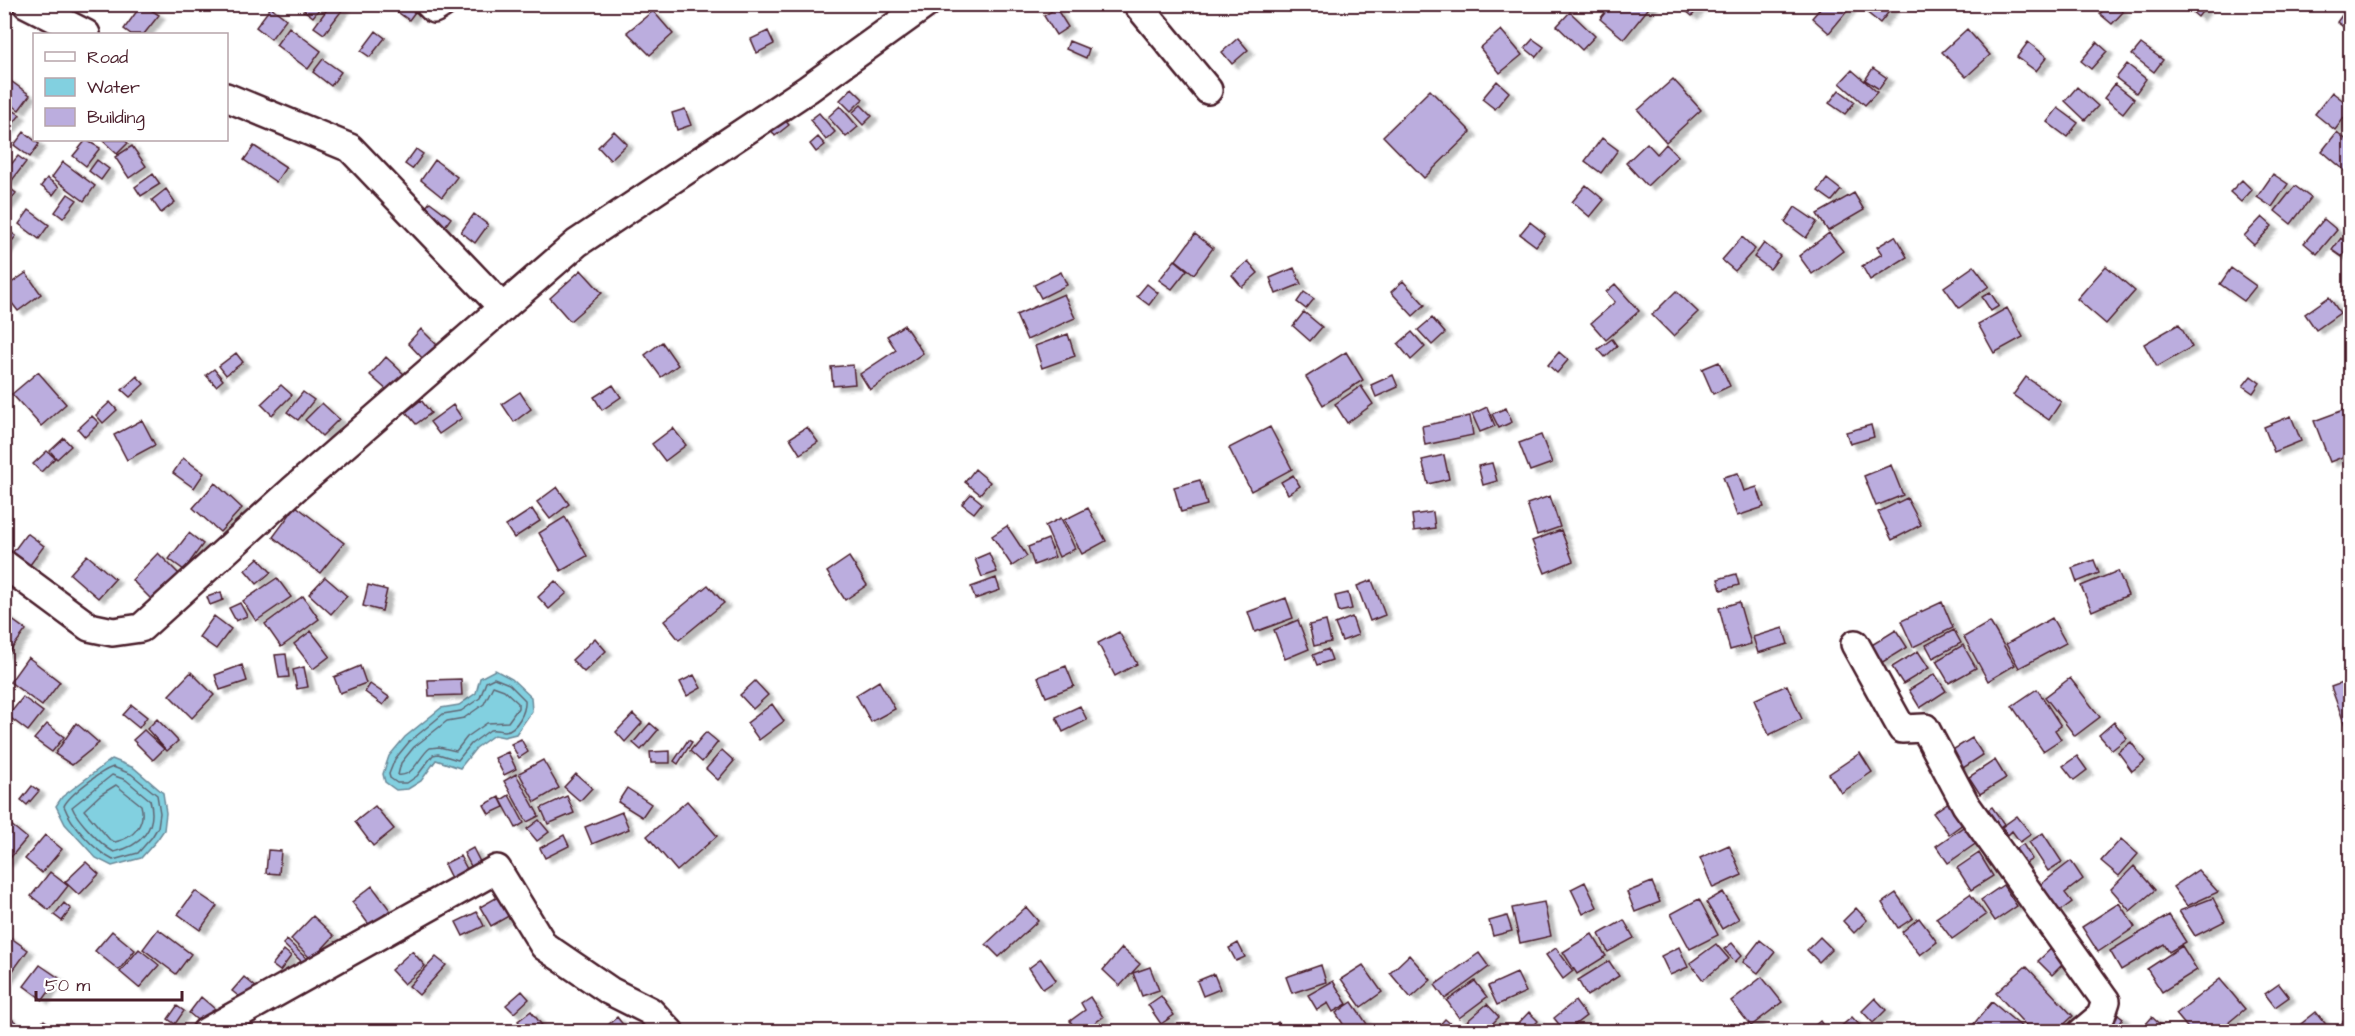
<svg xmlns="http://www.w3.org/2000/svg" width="2355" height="1036" font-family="'Architects Daughter',sans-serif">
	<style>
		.water { fill: #82d0e0; stroke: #6c8998; stroke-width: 1.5 }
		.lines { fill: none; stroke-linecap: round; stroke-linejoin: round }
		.shore { stroke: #606673; stroke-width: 1.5 }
		.building { fill: #bbadde; stroke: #4a1f2b; stroke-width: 1.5; filter: url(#shadow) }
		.minor-casing { stroke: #4a1f2b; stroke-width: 32 }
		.minor { stroke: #fff; stroke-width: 27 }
	</style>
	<defs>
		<filter id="shadow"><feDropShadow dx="6" dy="4" stdDeviation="1.5" flood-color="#0004"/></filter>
	</defs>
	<rect width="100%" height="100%" fill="#fff"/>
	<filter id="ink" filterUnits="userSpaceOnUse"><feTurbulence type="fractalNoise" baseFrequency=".0167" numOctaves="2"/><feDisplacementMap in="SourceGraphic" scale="12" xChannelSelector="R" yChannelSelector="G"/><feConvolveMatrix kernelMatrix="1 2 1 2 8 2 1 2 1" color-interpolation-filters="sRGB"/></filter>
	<g filter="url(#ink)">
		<path class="water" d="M495 670 512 679 531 697 532 711 516 734 504 737 494 735 476 748 460 768 436 760 421 781 408 789 396 790 385 782 383 774 389 756 405 737 441 708 459 705 476 693 480 678Z
			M112 759 134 768 163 793 166 813 164 830 157 840 141 858 112 866 96 858 65 824 56 806 62 797Z"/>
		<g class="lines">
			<path class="shore" d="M494 678 509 684 525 700C526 711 517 730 505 731 499 731 496 729 490 730L471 744 458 760 438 754 433 755 417 776 407 783H397L390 778 389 774 395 759 409 742 443 714 461 711 480 698 486 682Z
				M493 686 504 690 518 703V708L508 722 487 723 467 737 456 751 439 747 430 748C419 756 414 777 398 775L401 763 414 747 447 721 464 718 484 704Z
				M113 767 131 774 157 795 160 813 158 827 152 837 138 853 113 860C95 851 71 825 64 806 69 795 101 771 113 767Z
				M112 775 126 780 150 800C158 828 141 846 114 852 102 846 77 820 72 807Z
				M116 785 141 805C146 824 134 838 115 842L110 840 84 810 100 795Z"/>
		</g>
		<path class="building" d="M142 4 159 15 144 34H131L124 29Z
			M302 4H323L313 17 300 7Z
			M331 4 346 5 324 34 314 27Z
			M401 4H414L418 8 409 20 396 11Z
			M1612 4H1652L1624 39 1600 19Z
			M1678 4H1702L1692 16Z
			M1824 4H1853L1829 33 1812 18Z
			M1870 4H1895L1880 23 1865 11Z
			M2107 4H2114L2123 12 2112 24 2100 14Z
			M2183 4H2208L2198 17Z
			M271 7 286 19 271 39 256 27Z
			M2348 7 2350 9V32L2337 22Z
			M1056 8 1068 27 1056 35 1044 16Z
			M653 11 673 34 650 55 627 32Z
			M1570 12 1595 36 1582 50 1557 26Z
			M289 27 321 51 308 69 276 45Z
			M1967 29 1990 55 1966 77 1942 52Z
			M1501 30 1522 55 1500 73 1480 48Z
			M376 31 385 38 370 57 361 51Z
			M768 31 774 44 757 53 751 39Z
			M1238 38 1248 50 1232 64 1222 52Z
			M1533 39 1544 47 1536 57 1525 48Z
			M1069 41 1089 49 1086 58 1066 49Z
			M2028 42 2047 57 2036 71 2017 57Z
			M2097 42 2107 51 2091 69 2081 61Z
			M2141 44 2163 60 2154 72 2132 55Z
			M323 59 341 72 331 86 313 72Z
			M2127 64 2146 79 2136 93 2116 78Z
			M1873 68 1887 78 1879 89 1865 80Z
			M1852 70 1877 92 1865 105 1840 83Z
			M8 79 30 95 19 110 4 99V83Z
			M1673 79 1701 110 1666 142 1638 110Z
			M1497 81 1509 92 1495 109 1482 99Z
			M2115 84 2134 99 2123 113 2104 98Z
			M2077 87 2098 106 2085 120 2065 101Z
			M852 88 863 99 851 111 840 100Z
			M1430 90 1471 132 1424 178 1383 136Z
			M1839 90 1855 102 1845 114 1829 103Z
			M2332 92 2350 106V110L2335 130 2315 114Z
			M4 104 20 115 7 131 4 129Z
			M861 105 872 116 863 125 852 113Z
			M840 106 858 127 846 137 828 117Z
			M2058 108 2078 123 2067 137 2047 122Z
			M685 109 691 125 677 130 672 113Z
			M819 113 835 132 826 140 810 120Z
			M783 118 789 125 775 136 770 128Z
			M614 131 627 144 610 160 598 147Z
			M24 132 39 144 30 157 14 145Z
			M2337 132 2350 143V175L2322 151Z
			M818 137 825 145 816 152 810 144Z
			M1602 138 1618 150 1601 173 1585 161Z
			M86 140 100 148 86 166 73 156Z
			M102 140H124L128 143 117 154Z
			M1647 143 1657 154 1666 144 1678 156 1647 186 1626 163Z
			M132 146 146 166 129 178 115 157Z
			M254 146 286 167 276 182 244 160Z
			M416 149 423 154 412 169 405 164Z
			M18 156 26 162 10 183 4 179V173Z
			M97 160 109 169 101 180 89 171Z
			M435 160 457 177 442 197 421 180Z
			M63 162 95 186 84 201 52 177Z
			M153 174 160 184 141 196 135 187Z
			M2273 174 2288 184 2272 207 2257 197Z
			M47 178 59 187 53 195 41 186Z
			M1827 179 1841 190 1832 201 1818 191Z
			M2242 180 2252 190 2241 202 2230 192Z
			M4 184 16 193 7 205 4 202Z
			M1586 185 1604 200 1590 217 1572 202Z
			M2295 186 2311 198 2291 224 2275 211Z
			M166 189 175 202 161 213 152 200Z
			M1854 193 1864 210 1828 231 1817 214Z
			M68 194 77 200 63 218 55 212Z
			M430 202 451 218 443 229 422 212Z
			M1795 207 1817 222 1806 238 1785 222Z
			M29 210 49 225 39 239 19 224Z
			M474 214 488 225 475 243 461 232Z
			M2262 217 2272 226 2254 245 2244 236Z
			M2324 219 2337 230 2317 254 2304 243Z
			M1530 222 1545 234 1536 246 1520 234Z
			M4 228 16 236 4 251Z
			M1829 233 1843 251 1812 274 1799 256Z
			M1195 234 1213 248 1194 274 1176 260Z
			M1895 236 1907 257 1870 280 1862 266 1882 254 1877 247Z
			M1742 237 1755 249 1735 271 1722 260Z
			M2341 238 2350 245 2342 257 2332 250Z
			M1764 243 1780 256 1770 269 1754 257Z
			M1175 260 1187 270 1172 289 1159 280Z
			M1248 261 1258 273 1242 287 1232 275Z
			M1974 266 1989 286 1959 308 1944 287Z
			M2106 266 2135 291 2106 324 2077 299Z
			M1294 268 1301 284 1276 294 1270 278Z
			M2231 268 2256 286 2244 301 2220 284Z
			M581 270 602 293 570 321 550 298Z
			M1061 272 1067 285 1041 298 1034 285Z
			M26 273 41 294 18 311 4 293V288Z
			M1403 281 1425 305 1413 316 1391 292Z
			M1147 284 1158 293 1149 305 1137 296Z
			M1615 284 1639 311 1606 340 1591 323 1615 302 1606 292Z
			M1676 291 1698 312 1673 336 1652 315Z
			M1304 292 1314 299 1306 309 1297 302Z
			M1990 292 1999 306 1991 311 1982 297Z
			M1064 294 1075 318 1027 340 1016 315Z
			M2329 297 2340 313 2316 330 2305 314Z
			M2007 308 2023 337 1994 353 1978 324Z
			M1304 312 1322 327 1310 341 1293 326Z
			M1432 318 1445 333 1432 345 1418 330Z
			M2179 324 2192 347 2157 367 2144 344Z
			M904 325 923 353 870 390 860 374 896 350 887 336Z
			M421 329 438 346 424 360 408 343Z
			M1412 332 1425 347 1411 360 1398 344Z
			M1068 334 1075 356 1042 368 1035 346Z
			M1612 339 1617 346 1605 357 1598 349Z
			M662 342 678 365 661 377 645 355Z
			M1346 352 1363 380 1323 405 1306 377Z
			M1559 352 1568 360 1557 373 1548 365Z
			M236 353 243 362 226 375 219 366Z
			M386 357 405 375 389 392 370 375Z
			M1719 362 1730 386 1713 394 1702 369Z
			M853 365 855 384 833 386 831 367Z
			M214 369 223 380 216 386 206 375Z
			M38 372 66 404 41 426 12 394Z
			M1393 375 1398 387 1376 397 1371 385Z
			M137 376 144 384 130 397 122 390Z
			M2251 376 2260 383 2253 393 2243 386Z
			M2026 377 2061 402 2049 420 2013 395Z
			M281 385 292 395 272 415 261 404Z
			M613 385 621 397 602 410 594 397Z
			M1361 386 1373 404 1347 423 1335 404Z
			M303 392 314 400 298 420 287 412Z
			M520 392 531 409 514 422 502 404Z
			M421 400 431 413 416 424 406 412Z
			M110 402 117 410 103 423 96 415Z
			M322 403 339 419 322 436 305 420Z
			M453 405 462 418 439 434 430 422Z
			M1487 407 1495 426 1480 432 1472 414Z
			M1506 408 1512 422 1499 428 1492 414Z
			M2349 408 2350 454 2330 462 2314 421Z
			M92 416 99 423 85 437 78 429Z
			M1470 416 1473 435 1425 445 1422 426Z
			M2291 416 2301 441 2274 452 2264 427Z
			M142 420 155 445 127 460 114 435Z
			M1871 425 1874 437 1850 444 1846 432Z
			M807 427 818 442 800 454 790 438Z
			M1270 427 1292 469 1251 491 1229 448Z
			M673 428 686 445 665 461 652 444Z
			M1541 435 1552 463 1530 471 1519 443Z
			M64 438 71 446 57 459 50 451Z
			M47 451 55 458 41 472 33 464Z
			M1444 455 1449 479 1428 484 1422 460Z
			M183 458 204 473 194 488 173 473Z
			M1492 463 1497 481 1483 485 1478 466Z
			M1891 465 1903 495 1876 506 1864 476Z
			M975 469 990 482 980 494 965 482Z
			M1738 473 1744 491 1757 487 1764 507 1737 516 1723 477Z
			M1293 475 1300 486 1288 494 1281 482Z
			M1200 480 1207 505 1181 512 1174 487Z
			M215 483 242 508 220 532 193 508Z
			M557 487 569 504 550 519 537 502Z
			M971 494 982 503 974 513 962 504Z
			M1550 496 1560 527 1537 535 1527 504Z
			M1907 498 1921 525 1892 540 1878 512Z
			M296 506 344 543 320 573 273 537Z
			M1088 508 1106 541 1082 554 1064 520Z
			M532 509 540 521 514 538 506 526Z
			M1433 512 1435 528 1414 531 1412 515Z
			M565 517 587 556 561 571 539 533Z
			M1061 518 1075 549 1059 557 1045 526Z
			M1007 526 1027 556 1012 566 992 536Z
			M1561 530 1573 561 1545 573 1532 541Z
			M27 533 44 546 24 573 7 560Z
			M189 533 203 544 184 570 169 559Z
			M1048 539 1055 557 1034 565 1028 547Z
			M158 553 182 577 156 604 132 580Z
			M989 553 997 572 982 577 975 559Z
			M87 555 115 579 98 598 70 574Z
			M849 557 867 585 845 600 827 572Z
			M258 558 271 572 257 584 245 570Z
			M2094 560 2099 573 2077 582 2072 568Z
			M2118 571 2128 595 2092 611 2081 586Z
			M1736 574 1739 585 1721 590 1718 579Z
			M325 577 347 596 331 614 309 594Z
			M277 578 291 597 256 621 243 601Z
			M996 578 1000 590 975 599 971 587Z
			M1372 580 1385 615 1370 621 1357 586Z
			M555 581 567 593 549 609 538 597Z
			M368 585 387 590 382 611 363 606Z
			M708 585 724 603 679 640 664 621Z
			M221 592 223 600 210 605 207 597Z
			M1348 593 1352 609 1339 612 1335 596Z
			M303 596 319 619 281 647 265 624Z
			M1286 598 1293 618 1255 632 1248 612Z
			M1739 602 1751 644 1730 650 1719 608Z
			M1942 602 1953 628 1913 647 1901 621Z
			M240 603 247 616 236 621 229 608Z
			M4 614 26 630 7 655 4 653Z
			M214 616 231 629 216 649 199 637Z
			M1352 617 1358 635 1342 641 1335 624Z
			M2052 618 2066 643 2019 668 2006 644Z
			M1298 620 1309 649 1285 659 1274 630Z
			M1326 621 1331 642 1314 646 1309 625Z
			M1990 622 2015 665 1988 681 1964 637Z
			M1783 628 1788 644 1758 653 1753 637Z
			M1896 630 1907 647 1881 663 1870 646Z
			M1954 630 1961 643 1933 658 1926 645Z
			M311 631 330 656 313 669 294 644Z
			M1119 632 1137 664 1115 676 1098 643Z
			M595 638 606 651 584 672 572 660Z
			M1963 645 1976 668 1949 683 1936 661Z
			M1328 649 1332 660 1317 665 1313 655Z
			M1918 651 1929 668 1903 684 1892 667Z
			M286 654 289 677 279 678 275 655Z
			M28 657 60 682 42 706 10 682Z
			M242 665 247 681 220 690 215 675Z
			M360 666 366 683 340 693 334 677Z
			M1066 666 1074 686 1046 697 1038 677Z
			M304 667 308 687 297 689 293 670Z
			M191 672 214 695 192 718 169 695Z
			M1935 674 1946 691 1920 708 1909 690Z
			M694 675 701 688 687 696 680 682Z
			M2070 678 2100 717 2075 736 2045 697Z
			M461 679 462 695 429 696 428 680Z
			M2350 680V726L2346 728 2331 687Z
			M755 681 768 695 753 709 740 695Z
			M879 681 895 709 871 722 856 695Z
			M370 684 389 697 383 705 365 692Z
			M1787 685 1802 719 1769 735 1754 700Z
			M2037 689 2061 726 2055 730 2061 739 2043 751 2012 706Z
			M23 697 43 712 28 731 8 716Z
			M772 704 784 721 759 740 747 723Z
			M132 705 147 717 139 728 123 715Z
			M1080 706 1087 720 1063 732 1056 717Z
			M633 714 642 723 625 742 616 732Z
			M157 719 178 741 167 751 147 729Z
			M2114 722 2127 738 2112 750 2099 735Z
			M76 723 99 743 72 765 55 754Z
			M650 723 658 730 641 750 633 743Z
			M47 724 64 737 52 752 34 739Z
			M144 730 164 749 153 760 133 740Z
			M706 732 718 742 702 762 690 751Z
			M1972 738 1983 755 1957 772 1946 754Z
			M521 739 528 752 519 758 511 744Z
			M688 740 692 742 678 764 674 761Z
			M2131 742 2145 761 2132 771 2118 752Z
			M722 750 734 761 718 780 706 769Z
			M670 751V763H651L650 752Z
			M508 752 516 769 504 775 495 758Z
			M1860 753 1872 772 1841 793 1829 774Z
			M2077 756 2087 770 2074 780 2063 766Z
			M543 760 559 788 535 802 519 773Z
			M1995 760 2006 778 1980 794 1969 777Z
			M516 774 539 816 527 822 504 781Z
			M576 774 592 788 580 801 564 787Z
			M32 786 39 791 27 805 21 800Z
			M627 788 651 804 642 817 618 802Z
			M509 795 524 823 516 828 501 800Z
			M567 796 574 813 548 824 541 808Z
			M499 797 504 807 489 814 484 805Z
			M1956 797 1971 818 1949 834 1933 813Z
			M687 801 717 836 677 871 647 836Z
			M375 806 394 829 373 846 355 822Z
			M1992 807 2004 824 1948 863 1936 846Z
			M622 812 629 829 592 844 585 827Z
			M2017 816 2031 834 2020 842 2012 831 2008 835 2002 827Z
			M539 820 549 832 537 841 527 829Z
			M10 824 27 838 6 863 4 861V831Z
			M2043 833 2062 862 2048 871 2029 842Z
			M45 835 62 849 42 873 25 859Z
			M564 835 569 846 545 858 540 848Z
			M2121 839 2138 854 2119 876 2101 861Z
			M2023 844 2032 859 2011 873 2002 858Z
			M1729 845 1742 875 1713 888 1700 858Z
			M473 848 481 864 472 868 464 853Z
			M268 850 281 851 279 874 266 873Z
			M1979 853 1993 876 1971 890 1957 868Z
			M460 856 468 871 452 880 444 864Z
			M2071 861 2083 879 2065 893 2072 902 2060 911 2040 885Z
			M86 862 99 874 79 895 65 882Z
			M2134 866 2155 890 2130 911 2111 889Z
			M2198 870 2218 892 2187 906 2173 887Z
			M50 872 68 886 49 910 31 896Z
			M1585 882 1597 907 1583 914 1571 889Z
			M1652 882 1660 902 1635 912 1627 892Z
			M2003 885 2017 906 1995 921 1981 900Z
			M372 886 390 910 370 926 352 902Z
			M195 891 217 906 200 930 178 914Z
			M1723 892 1739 919 1722 929 1706 902Z
			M1896 893 1913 918 1898 928 1882 903Z
			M503 894 514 913 491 926 480 907Z
			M1970 894 1986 915 1952 939 1936 918Z
			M2213 898 2225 921 2195 936 2179 911Z
			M1699 899 1718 935 1690 949 1671 914Z
			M1544 902 1551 936 1520 943 1512 908Z
			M64 903 71 909 62 921 54 915Z
			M2119 903 2135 927 2098 952 2082 927Z
			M1026 907 1038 921 999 957 986 944Z
			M1856 908 1867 920 1854 933 1843 921Z
			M477 912 484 926 463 936 456 922Z
			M2169 915 2186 942 2169 952 2164 944 2121 970 2110 951Z
			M313 916 334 936 312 960 291 939Z
			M1507 916 1512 931 1493 936 1489 921Z
			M1919 918 1937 942 1920 955 1902 932Z
			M1624 920 1634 938 1608 952 1599 934Z
			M158 929 191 954 176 974 143 949Z
			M112 931 135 950 119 970 95 951Z
			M4 933 28 950 4 983Z
			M1592 934 1606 956 1577 974 1563 952Z
			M1820 937 1832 949 1819 962 1807 950Z
			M287 940 307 959 303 963 283 944Z
			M1760 940 1775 952 1758 973 1743 962Z
			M1238 943 1245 957 1236 961 1229 948Z
			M1732 943 1742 955 1735 962 1724 949Z
			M1716 944 1729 959 1703 980 1690 963Z
			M2056 944 2069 958 2052 975 2038 961Z
			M2182 946 2197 970 2162 992 2147 969Z
			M1679 947 1688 967 1670 975 1661 956Z
			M1122 948 1140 964 1120 986 1103 970Z
			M1556 948 1573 971 1563 979 1546 955Z
			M139 949 159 965 139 988 120 972Z
			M284 950 291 956 280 971 272 965Z
			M412 951 425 966 404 984 391 970Z
			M1479 953 1489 967 1445 999 1435 985Z
			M1409 955 1431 980 1411 998 1390 973Z
			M436 957 446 965 419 995 409 986Z
			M1041 959 1056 980 1043 989 1029 968Z
			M1609 961 1619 976 1587 996 1578 980Z
			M40 965 59 978 43 1000 24 986Z
			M1321 965 1326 982 1292 993 1286 977Z
			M1363 965 1382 992 1361 1007 1341 979Z
			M2026 966 2073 1016 2056 1032H2032L1996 993Z
			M1150 967 1159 990 1142 996 1133 973Z
			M1517 973 1526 992 1497 1005 1488 986Z
			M1214 974 1220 989 1203 996 1197 981Z
			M244 977 257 988 246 1002 232 991Z
			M1762 977 1782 1002 1751 1026 1731 1001Z
			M2220 979 2245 1009 2217 1032H2191L2176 1014Z
			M1333 981 1347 1004 1333 1012 1328 1003 1317 1010 1308 995Z
			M1475 981 1487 997 1459 1018 1447 1001Z
			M2279 984 2289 997 2275 1007 2265 994Z
			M522 991 529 999 514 1013 506 1005Z
			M1161 996 1174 1015 1161 1024 1148 1005Z
			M201 997 215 1009 202 1024 189 1013Z
			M1090 997 1103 1017 1082 1032H1077L1070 1021 1085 1010 1081 1003Z
			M1875 998 1886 1010 1873 1023 1862 1011Z
			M1575 1001 1586 1016 1565 1032 1554 1018Z
			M1352 1002 1367 1024 1356 1032H1348L1336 1013Z
			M1992 1002 2023 1028 2020 1032H1967Z
			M2103 1003 2123 1018 2113 1032H2110L2092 1018Z
			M1487 1004 1499 1017 1484 1032H1471L1464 1024Z
			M177 1006 184 1011 175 1024 168 1019Z
			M531 1011 547 1032H526L518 1021Z
			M1529 1012 1538 1021 1528 1032H1514L1512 1030Z
			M2316 1012 2332 1032H2307L2301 1024Z
			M2350 1013V1032H2335Z
			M6 1015 27 1030 26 1032H4Z
			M617 1017 629 1032H600Z
			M1852 1017 1863 1029 1860 1032H1840L1838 1029Z
			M2152 1017 2168 1032H2139Z
			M1445 1019 1459 1031V1032L1434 1031Z
			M44 1020 60 1032H37L36 1030Z
			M1820 1021 1828 1032H1807Z
			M1278 1022 1285 1032H1265V1031Z"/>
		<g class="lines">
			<defs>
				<path id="minor" d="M27 4 86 34
					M429 4 434 9 442 4
					M1137 4 1208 90
					M226 97 350 148 503 308
					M4 564 89 627 113 632 141 628 294 489 577 243 808 89 926 4
					M1855 644 1902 729 1925 728 1966 805 2106 1001 2101 1016 2082 1032
					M206 1032 497 869 544 946 610 991 650 1011 670 1032"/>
			</defs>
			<use href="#minor" class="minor-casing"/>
			<use href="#minor" class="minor"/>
		</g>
	</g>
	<rect width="2355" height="1036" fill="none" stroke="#fff" stroke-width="24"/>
	<rect x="12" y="12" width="2331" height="1012" fill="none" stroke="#4a1f2b" stroke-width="2" filter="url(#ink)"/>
	<rect x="33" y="33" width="195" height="108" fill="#ffffff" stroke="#b7a5aa" stroke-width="1.5"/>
	<rect x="45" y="52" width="30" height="9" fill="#ffffff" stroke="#b7a5aa" stroke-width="1.5"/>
	<text x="87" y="63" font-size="18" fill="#4a1f2b">Road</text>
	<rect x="45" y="78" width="30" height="18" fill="#82d0e0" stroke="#b7a5aa" stroke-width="1.5"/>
	<text x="87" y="93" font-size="18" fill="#4a1f2b">Water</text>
	<rect x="45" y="108" width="30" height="18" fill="#bbadde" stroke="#b7a5aa" stroke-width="1.5"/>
	<text x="87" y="123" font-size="18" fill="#4a1f2b">Building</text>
	<path d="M36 991v9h146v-9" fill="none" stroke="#4a1f2b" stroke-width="3"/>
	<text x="45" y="991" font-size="18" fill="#4a1f2b" stroke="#ffffff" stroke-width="4.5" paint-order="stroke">50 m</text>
</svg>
